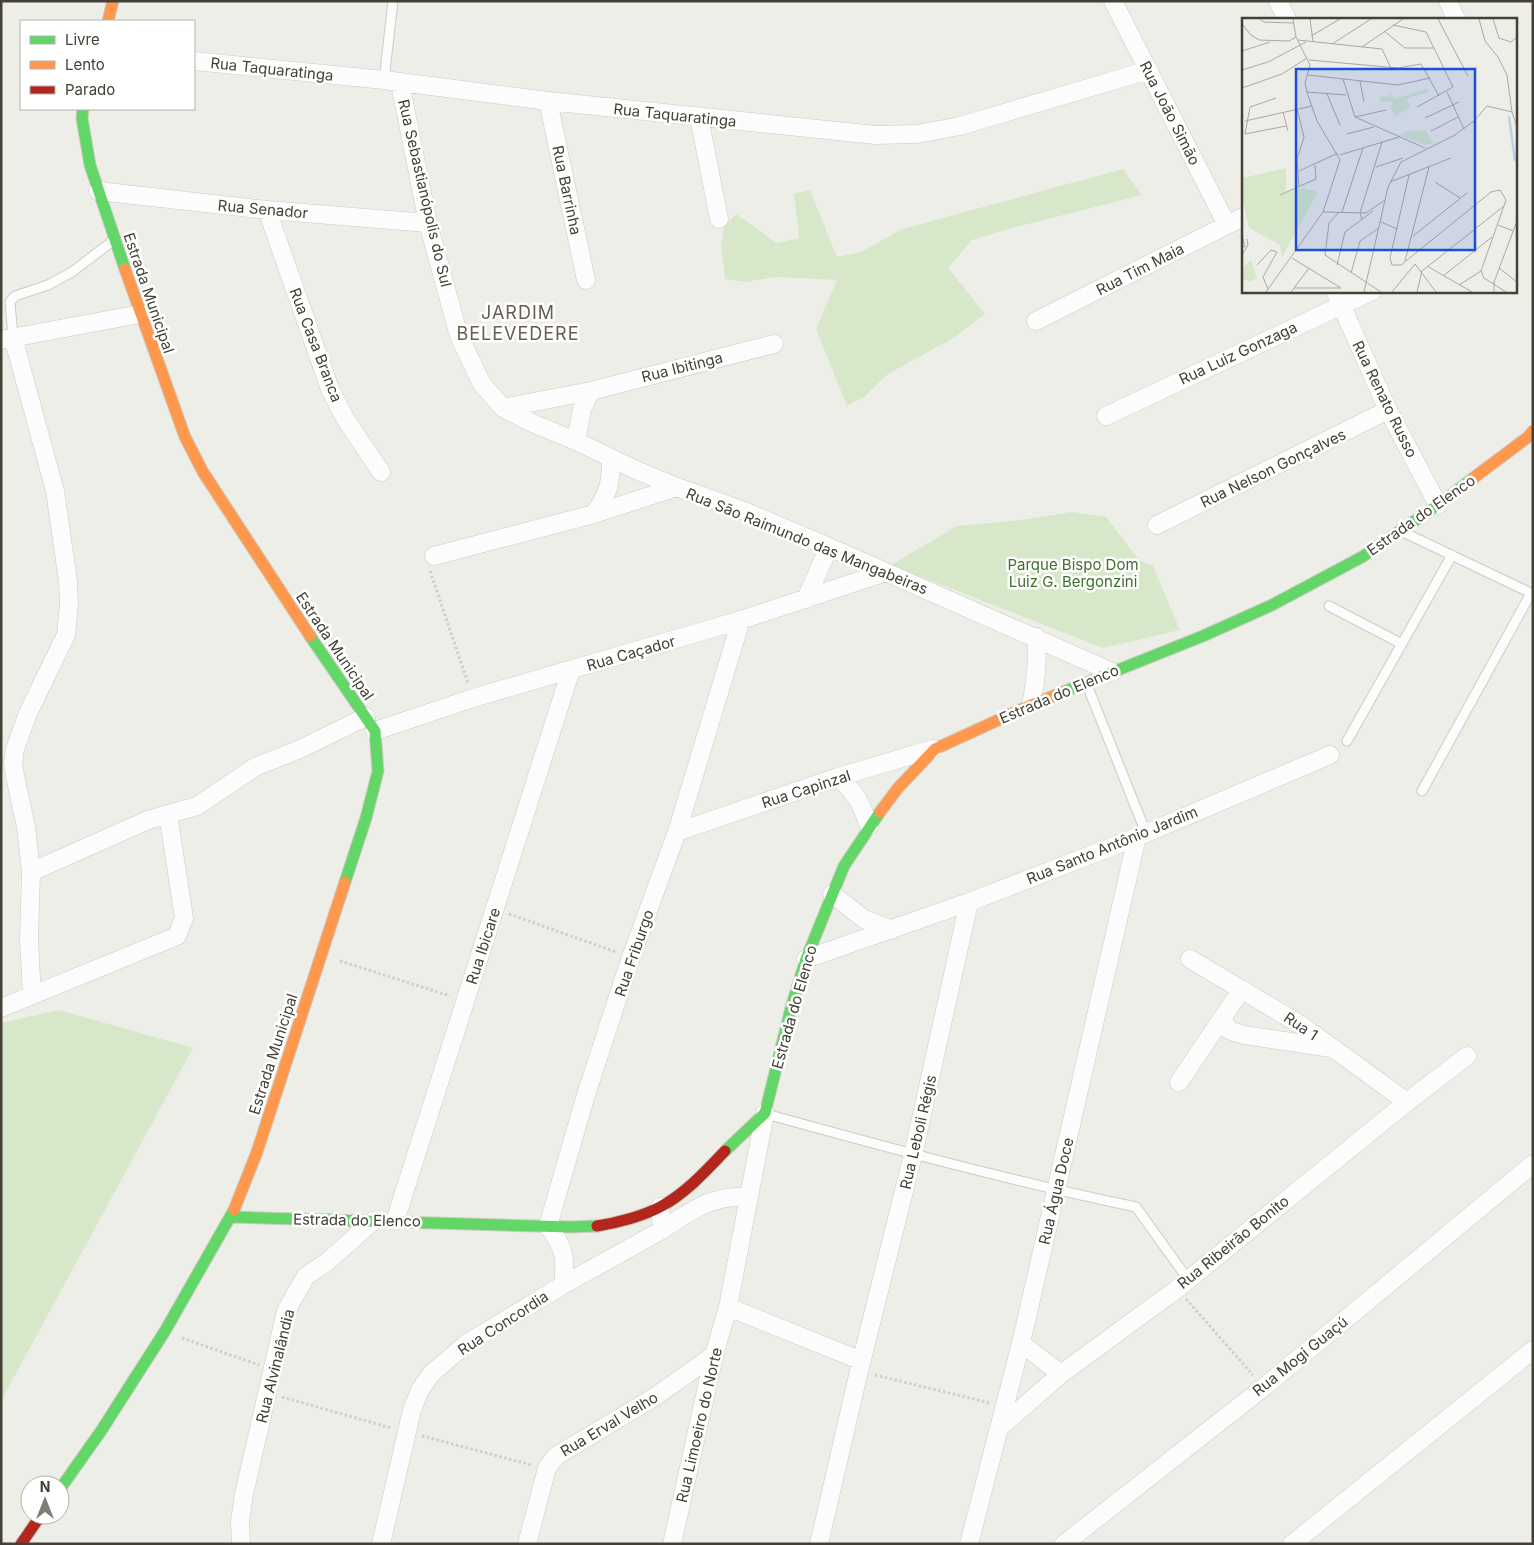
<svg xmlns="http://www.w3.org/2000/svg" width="1534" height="1545" font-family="Inter,sans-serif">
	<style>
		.green { fill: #d7e8ca }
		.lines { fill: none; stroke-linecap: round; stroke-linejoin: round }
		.lane-casing { stroke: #cccbc6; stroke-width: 11 }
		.street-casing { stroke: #cccbc6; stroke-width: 19 }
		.fast-casing { stroke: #cccbc0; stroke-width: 13 }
		.slow-casing { stroke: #cccbc0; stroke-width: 13 }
		.jam-casing { stroke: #cccbc0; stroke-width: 13 }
		.path { stroke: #d0ceca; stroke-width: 3; stroke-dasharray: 2.5 2.5; stroke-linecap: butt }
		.lane { stroke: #fcfcfc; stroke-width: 9 }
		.street { stroke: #fcfcfc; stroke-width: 18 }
		.fast { stroke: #63d668; stroke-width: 11 }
		.slow { stroke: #ff974d; stroke-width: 11 }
		.jam { stroke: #b3261e; stroke-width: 11 }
		.labels { text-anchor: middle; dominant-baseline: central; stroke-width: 5; stroke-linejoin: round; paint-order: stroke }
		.street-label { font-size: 15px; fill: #444035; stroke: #fff }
		.park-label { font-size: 15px; fill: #3d712d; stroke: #fff }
		.quarter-label { font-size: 18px; letter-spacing: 1px; fill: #665f4d; stroke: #fff }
		.inset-river { fill: none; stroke: #bbd1ea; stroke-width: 2.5 }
		.inset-road { fill: none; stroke: #aaa8a1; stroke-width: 1 }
		.view { fill: #1d4ed8; fill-opacity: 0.15; stroke: #1d4ed8; stroke-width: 2.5 }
		.inset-edge { fill: none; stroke: #444035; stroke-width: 2.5 }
	</style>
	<rect width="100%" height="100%" fill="#eeeee9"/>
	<path class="green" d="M1123 169 1142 195 1016 227 972 240 948 268 985 314 955 337 888 374 864 397 847 406 816 329 837 280 776 277 745 282 725 279 721 245 724 226 736 214 777 243 799 238 794 194 810 190 837 257 861 252 902 229Z
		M1072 512 1106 517 1139 560 1153 566 1180 630 1103 648 891 565 957 526 1021 520Z
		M59 1010 193 1048 1 1401V1023Z"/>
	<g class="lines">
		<defs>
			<path id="lane" d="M384 80 393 1
				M13 337 10 302 15 296 48 285 72 272 114 240
				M1403 532 1531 593 1422 791
				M1329 606 1402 644
				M1087 685 1146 833
				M1347 741 1452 555
				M766 1114C889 1148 1011 1181 1136 1207L1187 1278"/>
			<path id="street" d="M1113 1 1227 225
				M1278 1 1287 19
				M1448 1 1456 19
				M194 61 384 80 548 101 876 135 917 134 960 126 1149 70
				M400 83 428 223 459 336 482 384 503 408 532 423 576 441 636 470 677 487 744 511 829 547 1112 672
				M548 101 586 280
				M699 117 719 219
				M98 191 267 210 428 223
				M267 210 330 389 346 420 381 472
				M1335 291 1388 410 1438 505
				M1036 321 1243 217
				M13 337 55 491 68 581 69 604 66 635 28 713 15 749 13 762 15 776 26 827 31 872 29 940 32 995
				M1 340 140 314
				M503 408 591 391 774 344
				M1106 416 1372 291
				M576 441 582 409 591 391
				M594 514C609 493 611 483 611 458
				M1157 525 1388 410
				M434 556 594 514 677 487
				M806 599 829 547
				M1031 705C1036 679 1038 663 1036 637
				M375 731 473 698 741 620 886 572
				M838 777C856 793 861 803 869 826
				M677 832 838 777 933 749
				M31 872 148 820 197 806 255 767 300 749 366 717
				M832 894 864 919 892 930
				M806 959 969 902 1137 837 1330 755
				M1190 959 1301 1025 1407 1102
				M1 1008 177 936 184 918 168 814
				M1222 1018 1229 1030 1244 1035 1331 1048
				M1179 1082 1242 989
				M395 1221 571 670
				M662 1230C690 1211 713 1194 749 1197
				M563 1285C566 1258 565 1248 548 1226L585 1098 631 957 677 832 741 620
				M728 1307 862 1361
				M1021 1343 1061 1374
				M999 1428 1061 1374 1177 1289 1407 1102 1467 1056
				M241 1544 240 1521 244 1494 286 1311 306 1276 327 1262 373 1221
				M381 1544 412 1410 420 1390 431 1374 466 1344 563 1285 662 1230 660 1207
				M527 1544 547 1468 556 1456 653 1398 714 1355
				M672 1544 714 1355 728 1307 765 1113
				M819 1544 859 1371 913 1155 969 902
				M969 1544 1021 1343 1137 837
				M1064 1544 1264 1387 1533 1164
				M1292 1544 1533 1350"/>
			<path id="fast" d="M83 109 82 118 90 165 125 269
				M310 636 375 731 378 771 366 818 345 882
				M1063 692 1203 636 1272 605 1362 557 1438 505 1472 479
				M725 1151 765 1113 791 1008 806 959 844 866 880 812
				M231 1217 571 1227 597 1226
				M60 1489 101 1431 165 1331 234 1210"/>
			<path id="slow" d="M108 21 113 1
				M125 269 185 437 203 472 310 636
				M1472 479 1528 437 1533 431
				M880 812 898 788 935 749 1031 705 1063 692
				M234 1210 257 1152 345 882"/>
			<path id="jam" d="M597 1226C617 1223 643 1216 660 1207 685 1194 706 1171 725 1151
				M21 1544 41 1515"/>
		</defs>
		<use href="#lane" class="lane-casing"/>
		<use href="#street" class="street-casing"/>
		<use href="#fast" class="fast-casing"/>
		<use href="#slow" class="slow-casing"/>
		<use href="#jam" class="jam-casing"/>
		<path class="path" d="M430 571 468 683
			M509 914 616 952
			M340 961 450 996
			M1186 1299 1253 1375
			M182 1338 259 1365
			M875 1375 990 1403
			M282 1397 391 1428
			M422 1436 532 1465"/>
		<use href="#lane" class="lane"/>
		<use href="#street" class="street"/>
		<use href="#fast" class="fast"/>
		<use href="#slow" class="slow"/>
		<use href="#jam" class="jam"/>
	</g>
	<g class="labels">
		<g class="street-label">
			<text transform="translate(272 69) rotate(6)">Rua Taquaratinga</text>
			<text transform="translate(1170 113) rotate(63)">Rua João Simão</text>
			<text transform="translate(675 115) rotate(6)">Rua Taquaratinga</text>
			<text transform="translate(567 190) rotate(78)">Rua Barrinha</text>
			<text transform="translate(425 193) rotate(77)">Rua Sebastianópolis do Sul</text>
			<text transform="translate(263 209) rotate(5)">Rua Senador</text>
			<text transform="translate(1140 269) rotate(-27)">Rua Tim Maia</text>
			<text transform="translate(149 293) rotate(71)">Estrada Municipal</text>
			<text transform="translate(316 345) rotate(69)">Rua Casa Branca</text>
			<text transform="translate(1238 353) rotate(-25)">Rua Luiz Gonzaga</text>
			<text transform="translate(682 367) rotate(-14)">Rua Ibitinga</text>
			<text transform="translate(1385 399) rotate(64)">Rua Renato Russo</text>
			<text transform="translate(1273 468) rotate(-26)">Rua Nelson Gonçalves</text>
			<text transform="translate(1421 515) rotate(-35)">Estrada do Elenco</text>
			<text transform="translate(807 541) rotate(22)">Rua São Raimundo das Mangabeiras</text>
			<text transform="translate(335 646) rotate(56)">Estrada Municipal</text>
			<text transform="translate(631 653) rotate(-16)">Rua Caçador</text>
			<text transform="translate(1059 694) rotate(-23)">Estrada do Elenco</text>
			<text transform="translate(806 789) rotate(-18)">Rua Capinzal</text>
			<text transform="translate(1112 845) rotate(-22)">Rua Santo Antônio Jardim</text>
			<text transform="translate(483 946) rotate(-72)">Rua Ibicare</text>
			<text transform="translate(634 953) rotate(-71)">Rua Friburgo</text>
			<text transform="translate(794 1007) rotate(-74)">Estrada do Elenco</text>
			<text transform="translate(1301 1026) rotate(34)">Rua 1</text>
			<text transform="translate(273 1054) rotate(-72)">Estrada Municipal</text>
			<text transform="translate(918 1132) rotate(-77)">Rua Leboli Régis</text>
			<text transform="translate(1056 1191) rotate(-77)">Rua Água Doce</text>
			<text transform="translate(357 1220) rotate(1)">Estrada do Elenco</text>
			<text transform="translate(1233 1242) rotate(-39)">Rua Ribeirão Bonito</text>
			<text transform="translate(503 1323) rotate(-33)">Rua Concordia</text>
			<text transform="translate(1300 1356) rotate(-39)">Rua Mogi Guaçú</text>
			<text transform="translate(275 1366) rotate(-76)">Rua Alvinalândia</text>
			<text transform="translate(609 1424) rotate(-31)">Rua Erval Velho</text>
			<text transform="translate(699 1425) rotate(-77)">Rua Limoeiro do Norte</text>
		</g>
		<g class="park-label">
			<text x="1073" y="564">Parque Bispo Dom<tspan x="1073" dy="17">Luiz G. Bergonzini</tspan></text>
		</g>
		<g class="quarter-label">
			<text x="518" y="312">JARDIM<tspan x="518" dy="21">BELEVEDERE</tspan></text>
		</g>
	</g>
	<g transform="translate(1242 18)">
		<rect width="275" height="275" fill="#eeeee9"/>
		<path d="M185 71 187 74 167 80 165 83 169 88 153 99 149 90 151 84H139L138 78 147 79V74L152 81ZM183 112 192 125 183 127 158 117 166 113ZM44 150V173L61 170 76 174 40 239 38 227 7 210 0 180V160ZM9 242 15 260 8 264 0 261V250Z" fill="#d7e8ca"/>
		<path class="inset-river" d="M267 98 273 143"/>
		<path class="inset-road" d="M18 1 22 4 51 5M68 1 71 23M196 1 226 58M237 1 243 23 256 39 265 57 270 94M251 1 257 20 269 24 275 19M0 6 9 17 17 22 47 23 54 19M151 7 184 14 211 69 175 89M142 13 163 30H192M69 18 98 1M56 22 140 31 149 50M90 26 129 1M120 29 161 1M0 33 28 24M67 42 156 50 179 46 197 78M0 52 26 44 64 24M66 57 156 67 188 60M101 61 113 99M118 63 122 84M0 70 40 56 65 40M65 74 104 77M205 74 222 111M85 76 98 107M34 80 8 89 3 116 44 108M55 91 62 119 55 141 57 168M41 94 46 113M113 99 183 130M113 99 144 92M183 100 217 84M3 103 70 88M189 113 216 99M105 116 132 109M98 137 157 119M275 147V163M134 149 161 140M57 153 96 135M167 157 148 240 150 247H159L249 174 258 172 264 182 239 253 242 260 264 274M148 164 209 140M193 164 218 180M38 177 74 161 73 147M81 194 124 195 143 182M97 194 87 205 83 237 139 274M100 194 121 130M120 202 118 195 140 124M139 204 155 211M256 207 271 213M0 217 3 229 0 228M171 218 225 175M0 237 6 227 5 221M50 240 99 270H52M163 243 187 149M15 247 29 232 35 234 21 259 26 271M95 247 103 214 131 193M185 248 230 274M257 250 275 264M180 253 262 188M109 255 118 223 137 210M201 258 250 219M217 267 239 253M24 274 81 194 98 142 75 103 65 74 63 65 68 47 54 19 51 1M49 274 67 250M122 274 146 169 159 144 213 117 232 103 245 88 270 94 275 109M150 274 173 246 194 274M175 274 180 253M252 274V264L275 203"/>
		<path class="view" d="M54 51H233V232H54Z"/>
		<rect width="275" height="275" class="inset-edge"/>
	</g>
	<rect width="1534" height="1545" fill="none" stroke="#444035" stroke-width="5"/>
	<rect x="20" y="20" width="175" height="90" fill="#ffffff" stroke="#b4b3ae"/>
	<rect x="30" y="36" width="25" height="8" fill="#63d668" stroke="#b4b3ae"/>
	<text x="65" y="45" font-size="15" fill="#444035">Livre</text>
	<rect x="30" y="61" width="25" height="8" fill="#ff974d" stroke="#b4b3ae"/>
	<text x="65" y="70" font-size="15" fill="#444035">Lento</text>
	<rect x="30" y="86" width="25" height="8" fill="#b3261e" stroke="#b4b3ae"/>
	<text x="65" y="95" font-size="15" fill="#444035">Parado</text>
	<g transform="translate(45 1500)"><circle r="24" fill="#ffffff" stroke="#b4b3ae"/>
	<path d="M0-4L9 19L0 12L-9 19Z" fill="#807d74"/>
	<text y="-8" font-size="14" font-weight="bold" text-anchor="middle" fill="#444035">N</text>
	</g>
</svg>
